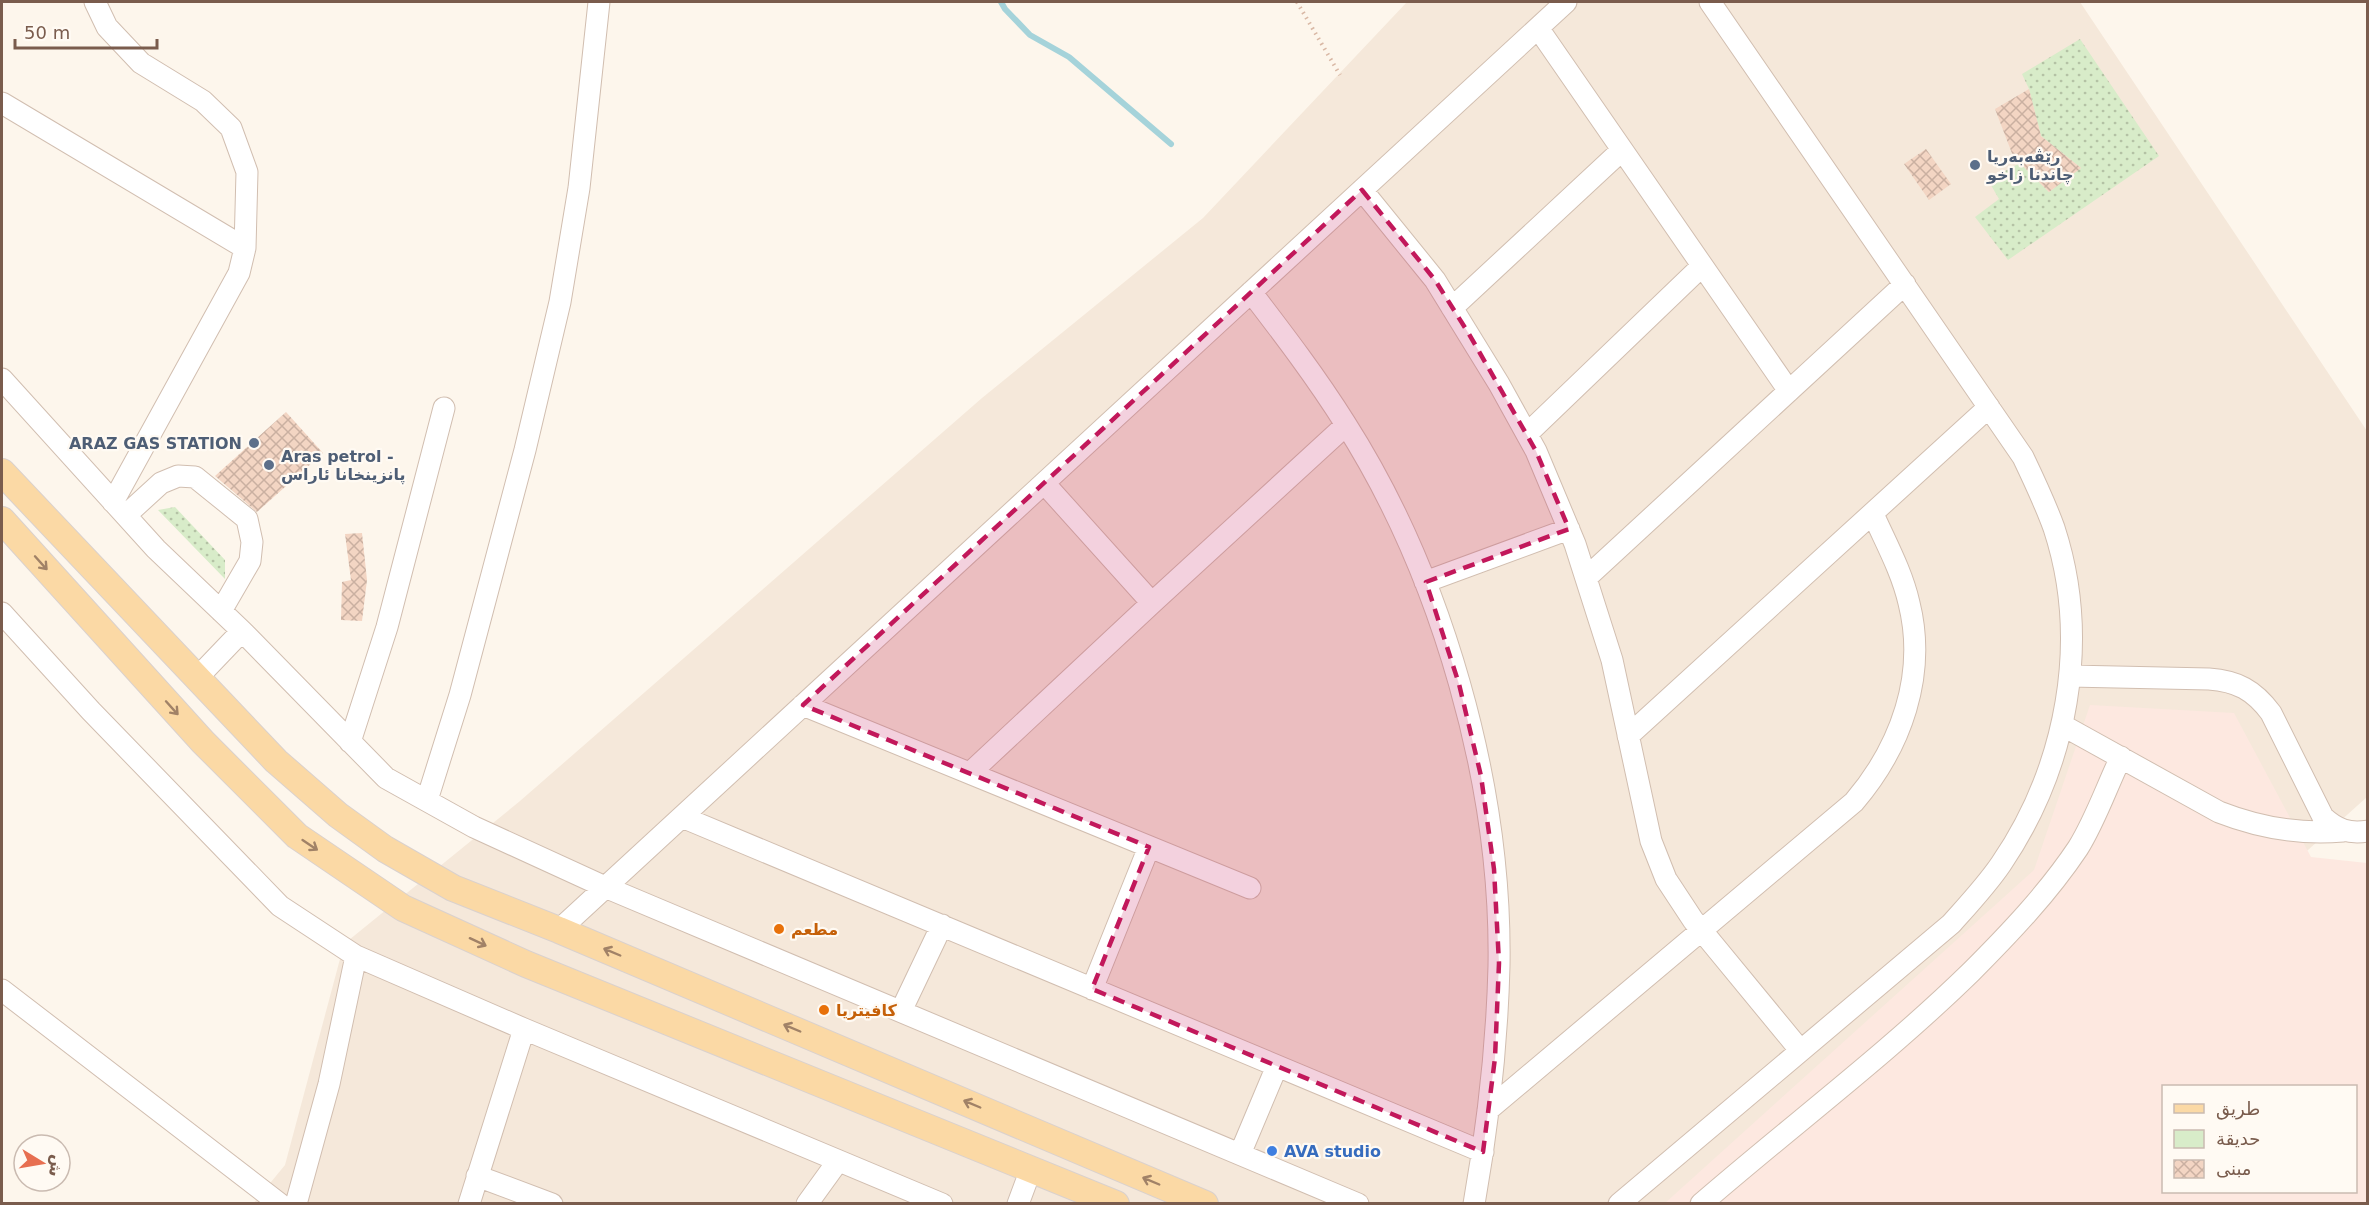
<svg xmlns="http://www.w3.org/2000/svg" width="2369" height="1205" font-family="'DejaVu Sans',Cairo,sans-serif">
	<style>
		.residential { fill: #f5e8da }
		.commercial { fill: #fde8e0; fill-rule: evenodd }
		.green { fill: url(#green-dots) }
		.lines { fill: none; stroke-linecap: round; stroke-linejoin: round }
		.stream { stroke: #a5d3da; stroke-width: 6 }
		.building { fill: url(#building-cross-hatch) }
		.minor-casing { stroke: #d1beb0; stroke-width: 23 }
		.major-casing { stroke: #dad1cd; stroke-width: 28 }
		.path { stroke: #d9b8a5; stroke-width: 4; stroke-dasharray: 1.5 4.5; stroke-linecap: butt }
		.minor { stroke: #fff; stroke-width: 21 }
		.major { stroke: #fbd9a5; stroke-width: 26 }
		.oneway { stroke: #a18267 }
		.marked { fill: #c2185b; fill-opacity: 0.2; stroke: #c2185b; stroke-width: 4.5; stroke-dasharray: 12 8; stroke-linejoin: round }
		.service-dot { fill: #5c6f8a; stroke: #fffaf3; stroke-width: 2 }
		.food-dot { fill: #e8710a; stroke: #fffaf3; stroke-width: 2 }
		.shop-dot { fill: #3f7fe0; stroke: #fffaf3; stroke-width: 2 }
		.labels { text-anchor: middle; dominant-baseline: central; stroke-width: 4.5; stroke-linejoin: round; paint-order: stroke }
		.service-label { font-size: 16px; font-weight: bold; fill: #4e5e75; stroke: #fffaf3; text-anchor: start }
		.food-label { font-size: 16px; font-weight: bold; fill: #c56008; stroke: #fffaf3; text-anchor: start }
		.shop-label { font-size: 16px; font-weight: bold; fill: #366cbe; stroke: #fffaf3; text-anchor: start }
	</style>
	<defs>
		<pattern id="green-dots" width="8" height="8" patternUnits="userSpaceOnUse" patternTransform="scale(1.5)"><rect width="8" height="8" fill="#d8ecc9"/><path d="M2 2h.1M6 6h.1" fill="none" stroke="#b4c2a5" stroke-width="1.8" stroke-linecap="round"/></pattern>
		<pattern id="building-cross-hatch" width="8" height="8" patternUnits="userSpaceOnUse" patternTransform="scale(1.5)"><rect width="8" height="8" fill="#f3d5c3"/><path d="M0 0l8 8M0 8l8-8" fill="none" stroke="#cab0a1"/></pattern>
	</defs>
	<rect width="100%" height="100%" fill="#fdf6ec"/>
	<path class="residential" d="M1407 2H2080L2367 431V797L1915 1203 253 1204 285 1165 344 944 520 801 982 398 1203 218Z"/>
	<path class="commercial" d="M2090 705 2234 713 2311 857 2367 863V1203L1664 1204 2034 870ZM2164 1086H2356V1192H2164Z"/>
	<path class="green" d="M2080 39 2159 156 2008 260 1975 217 1999 199 1988 180 2020 163 2049 192 2081 168 2041 136 2029 89 2022 74Z
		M175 507 225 560V579L158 510Z"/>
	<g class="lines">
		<path class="stream" d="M1001 2 1005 9 1030 35 1069 57 1171 144"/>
	</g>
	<path class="building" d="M2029 89 2041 136 2081 168 2049 192 2013 156 1995 109Z
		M1926 149 1951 184 1929 200 1904 164Z
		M286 412 323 453 257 512 215 476Z
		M362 533 367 580 362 621 341 620 342 582 351 580 345 534Z"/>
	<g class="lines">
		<defs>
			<path id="minor" d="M95 2 107 27 141 63 203 101 231 128 247 172 245 248 239 273 113 502
				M1538 28 1789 391
				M2 103 245 248
				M1362 190 1435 280 1499 384 1536 451 1575 544 1612 660 1651 841 1666 879 1693 920 1800 1050
				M1251 292C1284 335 1316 377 1345 423 1442 575 1502 785 1499 966 1497 1046 1488 1125 1474 1204
				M1452 308 1622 150
				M2 379 156 549 242 631 386 778 474 827 605 887 1358 1204
				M1527 434 1702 266
				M1044 483 1152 603
				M126 515 161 483 178 476 195 477 247 519 252 542 250 561 221 611
				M1586 578 1905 284
				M1425 582 1569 529
				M2 613 91 711 280 906 356 956 524 1029 942 1204
				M2070 676 2209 679C2237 681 2254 690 2271 713L2323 817C2337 830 2349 834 2368 831
				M197 678 242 631
				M803 705 1250 888
				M2062 725 2219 812C2260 828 2299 835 2343 831
				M1628 736 1989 407
				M350 742 387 627 444 408
				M970 773 1152 603 1346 425
				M427 800 460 695 525 450 560 302 579 188 599 2
				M682 817 1483 1152
				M559 930 1566 2
				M1092 989 1149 847
				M2 990 280 1204
				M901 1011 942 925
				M1488 1110 1854 802C1901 747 1927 675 1909 603 1902 572 1886 543 1873 514
				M1240 1154 1277 1066
				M477 1176 552 1204
				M296 1204 329 1084 356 956
				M469 1204 524 1029
				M807 1204 838 1161
				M1018 1204 1031 1169
				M1619 1204 1951 924C1968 905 1986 886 2001 864 2067 767 2091 641 2054 528 2045 503 2034 480 2023 457L1710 2
				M1701 1204C1791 1126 1886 1055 1971 972 2009 934 2048 893 2078 848 2095 821 2107 786 2121 757"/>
			<path id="major" d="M2 472 276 761 338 815 385 849 453 888 559 930 1205 1204
				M2 520 203 742 297 836 403 908 526 964 1116 1204"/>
		</defs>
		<use href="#minor" class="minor-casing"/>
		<use href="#major" class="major-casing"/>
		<path class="path" d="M1297 2 1340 75"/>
		<use href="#minor" class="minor"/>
		<use href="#major" class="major"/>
	</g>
	<defs><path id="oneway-shaft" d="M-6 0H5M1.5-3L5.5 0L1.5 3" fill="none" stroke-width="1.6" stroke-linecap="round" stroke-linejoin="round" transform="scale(1.5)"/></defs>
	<g class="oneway">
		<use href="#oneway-shaft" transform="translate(41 563) rotate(48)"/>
		<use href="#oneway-shaft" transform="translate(172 708) rotate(48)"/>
		<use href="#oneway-shaft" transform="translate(310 845) rotate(34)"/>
		<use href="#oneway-shaft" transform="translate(478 942) rotate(25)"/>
		<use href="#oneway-shaft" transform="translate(612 952) rotate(-157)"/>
		<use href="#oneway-shaft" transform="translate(792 1028) rotate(-157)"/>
		<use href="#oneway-shaft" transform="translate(972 1104) rotate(-157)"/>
		<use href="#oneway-shaft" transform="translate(1151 1181) rotate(-157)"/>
	</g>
	<path class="marked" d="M1362 190 1435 280 1469 334 1536 451 1569 529 1426 582 1459 684 1481 776 1494 869 1499 963 1495 1058 1483 1152 1092 989 1149 847 803 705Z"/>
	<g class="service-dot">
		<circle cx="1975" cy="165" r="6"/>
		<circle cx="254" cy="443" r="6"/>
		<circle cx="269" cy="465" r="6"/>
	</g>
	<g class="food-dot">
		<circle cx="779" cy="929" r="6"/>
		<circle cx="824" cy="1010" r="6"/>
	</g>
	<circle class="shop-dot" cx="1272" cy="1151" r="6"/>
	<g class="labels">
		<g class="service-label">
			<text x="1987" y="156">رێڤه‌به‌ريا<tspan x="1987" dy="18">چاندنا زاخو</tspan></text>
			<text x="242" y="443" text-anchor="end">ARAZ GAS STATION</text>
			<text x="281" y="456">Aras petrol -<tspan x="281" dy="18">پانزینخانا ئاراس</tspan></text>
		</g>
		<g class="food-label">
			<text x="791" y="929">مطعم</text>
			<text x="836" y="1010">كافيتريا</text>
		</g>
		<g class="shop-label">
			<text x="1284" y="1151">AVA studio</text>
		</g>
	</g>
	<rect width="2369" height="1205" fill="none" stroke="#7a5c4d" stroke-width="6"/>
	<rect x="2162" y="1085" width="195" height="108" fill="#fffaf3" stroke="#cabbb1" stroke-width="1.5"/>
	<rect x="2174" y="1104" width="30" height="9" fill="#fbd9a5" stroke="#cabbb1" stroke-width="1.5"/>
	<text x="2216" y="1115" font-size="18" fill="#7a5c4d">طريق</text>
	<rect x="2174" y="1130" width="30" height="18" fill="#d8ecc9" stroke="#cabbb1" stroke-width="1.5"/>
	<text x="2216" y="1145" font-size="18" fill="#7a5c4d">حديقة</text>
	<rect x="2174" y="1160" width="30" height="18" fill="url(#building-cross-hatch)" stroke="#cabbb1" stroke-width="1.5"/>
	<text x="2216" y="1175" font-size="18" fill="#7a5c4d">مبنى</text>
	<g transform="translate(42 1163) rotate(101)"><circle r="28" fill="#fffaf3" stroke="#cabbb1" stroke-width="1.5"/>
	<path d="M0-4.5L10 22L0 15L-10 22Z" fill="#e76f51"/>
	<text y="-9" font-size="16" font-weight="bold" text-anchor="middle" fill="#7a5c4d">ش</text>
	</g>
	<path d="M15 39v9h142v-9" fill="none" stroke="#7a5c4d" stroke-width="3"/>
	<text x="24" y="39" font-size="18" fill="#7a5c4d" stroke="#fffaf3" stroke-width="4.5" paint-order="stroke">50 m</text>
</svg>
